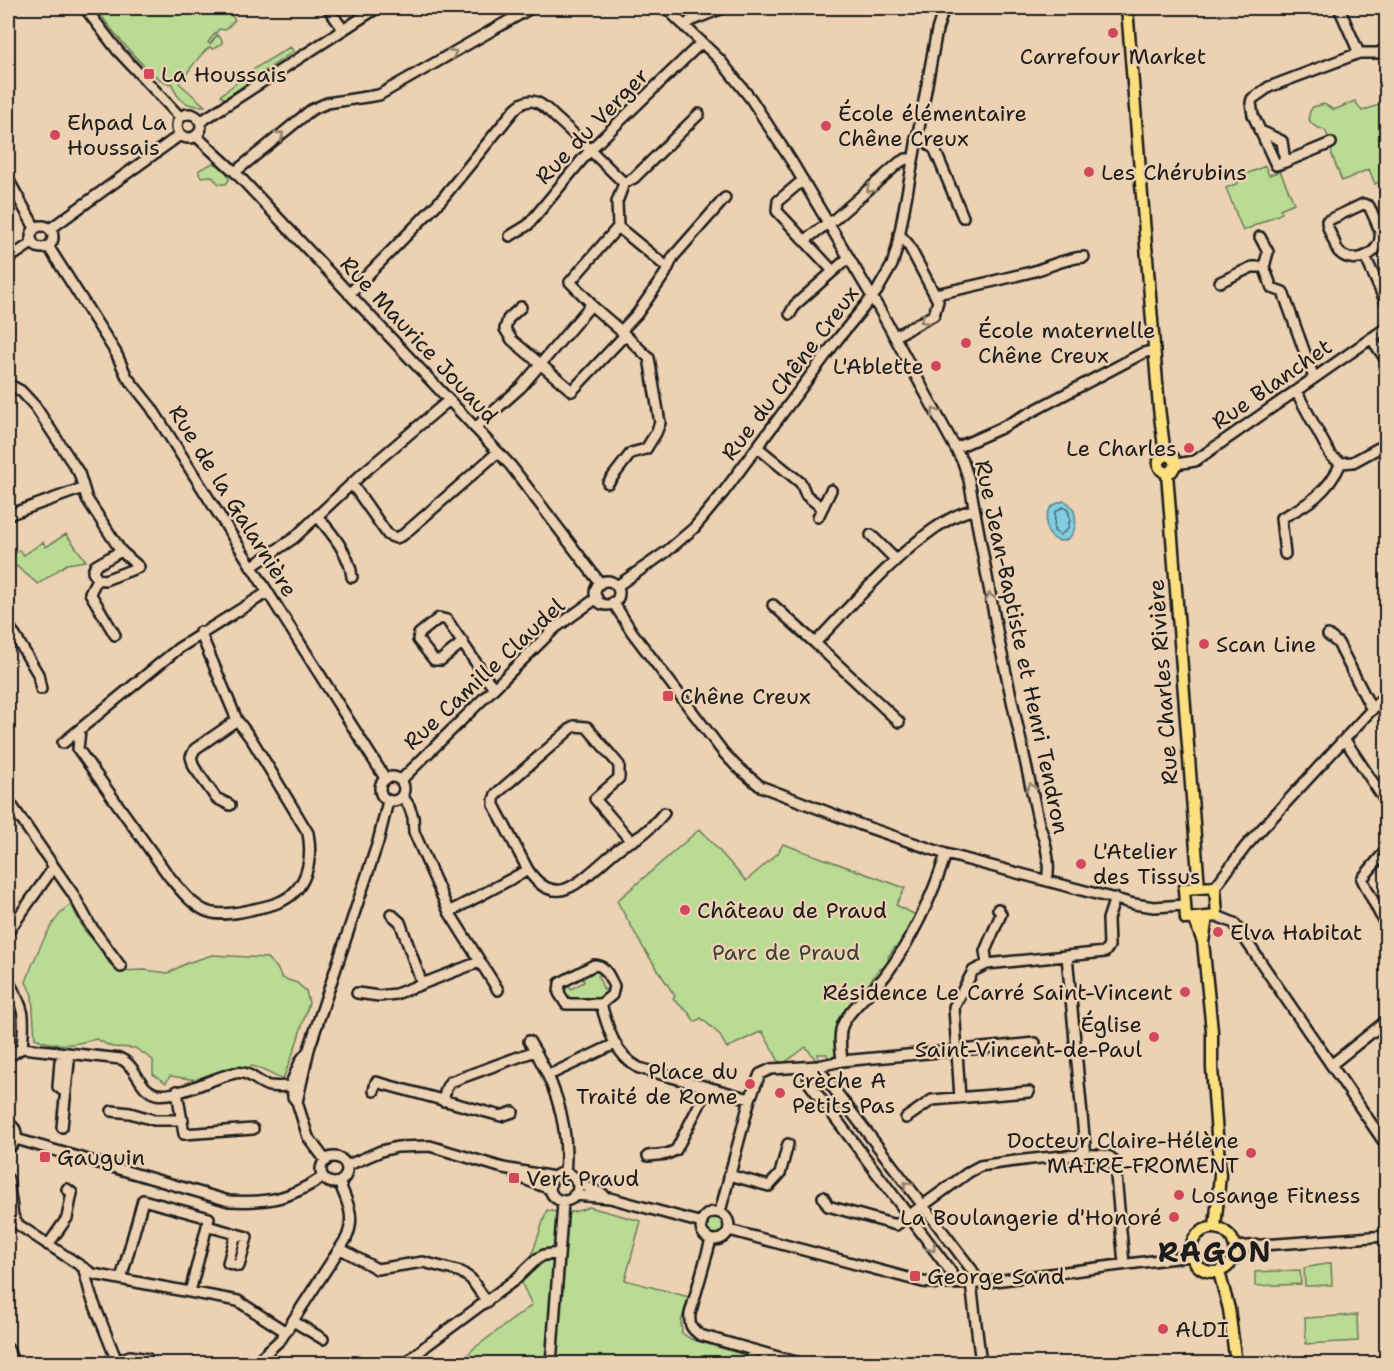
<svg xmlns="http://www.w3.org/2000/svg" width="1394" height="1371" font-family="'Shantell Sans',sans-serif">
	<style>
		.green { fill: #b9db94; stroke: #6a7c58; stroke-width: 1.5 }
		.water { fill: #81cee0; stroke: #598792; stroke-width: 1.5 }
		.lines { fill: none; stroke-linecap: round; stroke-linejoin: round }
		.shore { stroke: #44636a; stroke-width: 1.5 }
		.minor-casing { stroke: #1c1c1c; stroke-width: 14 }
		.major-casing { stroke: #1c1c1c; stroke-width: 15 }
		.minor { stroke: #ecd1b3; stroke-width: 9 }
		.major { stroke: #fce080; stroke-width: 10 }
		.oneway { stroke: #8e806f }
		.poi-dot { fill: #d1495b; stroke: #ecd1b3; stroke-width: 2 }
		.labels { text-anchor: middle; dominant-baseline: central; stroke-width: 5; stroke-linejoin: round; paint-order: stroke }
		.poi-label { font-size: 22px; fill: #1c1c1c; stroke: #ecd1b3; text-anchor: start }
		.street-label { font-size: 22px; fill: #1c1c1c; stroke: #ecd1b3 }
		.park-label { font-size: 22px; fill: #3b4234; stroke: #ecd1b3 }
		.district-label { font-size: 28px; font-weight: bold; letter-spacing: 1.5px; fill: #1c1c1c; stroke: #ecd1b3 }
	</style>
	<rect width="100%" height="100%" fill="#ecd1b3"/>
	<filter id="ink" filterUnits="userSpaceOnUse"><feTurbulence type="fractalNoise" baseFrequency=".0167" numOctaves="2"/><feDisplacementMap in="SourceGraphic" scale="12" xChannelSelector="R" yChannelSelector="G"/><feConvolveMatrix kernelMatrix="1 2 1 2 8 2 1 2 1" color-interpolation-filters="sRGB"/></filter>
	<g filter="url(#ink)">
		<path class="green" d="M96 8H225L235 20 225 30 219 29 208 42 210 44 217 35 222 40V43L213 49 210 47C197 56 190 71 179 83L205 106C188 107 177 101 172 84 152 83 108 26 96 8Z
			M290 47 294 51 224 99 221 95 257 67Z
			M1355 101 1362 111 1386 102V179L1375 184 1369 169 1342 181 1332 155 1331 143 1325 130C1314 126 1306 124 1310 111L1313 107 1324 104 1334 110Z
			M213 163C221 165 228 171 229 180L226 184H219L211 176 201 177 199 174V170Z
			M1265 166 1269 175 1280 171 1294 203 1280 209 1282 213 1243 231 1226 188 1238 183 1237 178Z
			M66 534 86 561 67 564 38 584 8 559 19 550 24 555 43 542 46 547Z
			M700 829 746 881 778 853 783 844 905 888 896 905 916 915 900 945 895 947 888 957 889 963 885 968 879 969 871 980 872 985 867 990 861 991 853 1000V1006C847 1011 840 1017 838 1025 834 1037 844 1055 828 1060L827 1054H818V1060H816L806 1047 784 1063H780L762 1031 727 1048 719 1034 701 1018 695 1022 689 1013 673 999 675 996 644 949 617 901Z
			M71 904 84 930 98 945 109 963 119 971 145 970 168 973 187 963 212 955 267 958 277 968 282 978 297 983 306 991 309 1003 295 1048 283 1079C272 1076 264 1069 252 1066L197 1080 170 1076 166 1083 153 1074V1060L135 1048 112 1047 96 1039C73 1045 56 1048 35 1038L32 995 26 982C34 959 50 918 71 904Z
			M595 969 603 973 598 976 604 990 609 988 610 992C597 1003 583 1000 566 1001L562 986 568 983 571 989 584 982 582 976Z
			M589 1207 641 1221 625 1280 689 1297 681 1321 682 1333 691 1339 761 1360 760 1364H459L473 1349 532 1305 522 1284 547 1210C562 1215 575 1213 589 1207Z
			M705 1227a10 10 0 1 1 20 0a10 10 0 1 1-20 0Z
			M1331 1263 1332 1285 1305 1286 1304 1268Z
			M1300 1270 1301 1284 1255 1286V1272Z
			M1357 1315 1358 1341 1306 1344 1305 1318Z"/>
		<path class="water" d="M1064 501C1083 507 1077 547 1057 540 1052 538 1049 535 1047 530 1044 515 1049 504 1064 501Z"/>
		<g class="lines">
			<path class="shore" d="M1063 507 1068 510 1070 519 1068 529 1060 535 1054 531 1055 512Z"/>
			<defs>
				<path id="minor" d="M85 8 118 51 180 117
					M328 8 342 28
					M666 8 720 60 751 99 792 162 881 312 963 462 969 480 999 641 1039 824C1046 842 1051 861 1047 881
					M1339 8 1359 53
					M685 27 690 21 723 8
					M177 126a12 12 0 1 1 24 0a12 12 0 1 1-24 0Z
					M200 122 377 8
					M1259 130 1282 141 1285 162 1276 165 1253 115 1251 103 1252 99 1269 87 1359 53H1378L1386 49
					M196 136 235 172 511 466 600 583
					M916 138 927 142 935 150 963 217
					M1285 162 1331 143
					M235 172 311 110 327 103 379 95 531 8
					M8 179 35 228
					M803 180 778 201 777 211 833 271
					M1363 204 1369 206C1373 215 1378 224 1380 233 1383 254 1353 267 1339 252 1336 249 1335 243 1333 239 1330 233 1327 227 1327 221Z
					M829 224 900 162 906 159H913
					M31 237a11 11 0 1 1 22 0a11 11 0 1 1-22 0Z
					M618 227 668 268
					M50 229 180 135
					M510 236 528 225 590 150 702 42
					M1260 237 1268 252 1264 267
					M804 241 828 223
					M48 246 116 353 127 377 151 407 385 778
					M1365 256 1386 303
					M8 259 32 243
					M1220 282 1252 267H1264L1272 288 1283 292 1314 378
					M349 294 442 199 515 109C521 103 528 99 536 102 544 105 550 112 555 117 579 138 601 161 624 183
					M935 294C967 288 999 280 1031 272 1049 267 1065 258 1084 257
					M591 305 621 331
					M521 307 508 319 505 329 512 340 572 391 625 335 621 331 637 314 665 274 673 257 725 198
					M790 314 795 305 848 258
					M895 336 934 315 938 301 908 244 899 234
					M1371 338 1386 360
					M8 384 21 391 35 406 79 473 87 499 121 551 95 566 93 572 97 579 90 593 115 635
					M1296 391 1331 456 1341 463 1353 462 1386 444
					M475 428 521 387 591 305 589 301 570 282 618 227 617 202 624 183 634 178 699 114
					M757 447 801 483 806 495 821 507
					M956 448 999 429 1143 353 1155 350
					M1176 464 1195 461 1386 328
					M608 483 631 453 646 449 656 433 660 423 649 358 625 335
					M352 484 388 535 396 538 403 535 498 452
					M8 515 83 488
					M317 516C332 533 350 555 352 577
					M818 517 831 490
					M871 535 896 560
					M1285 554 1281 518C1308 505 1328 492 1341 463
					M251 567 294 538 363 473 448 401
					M97 579 105 580 139 567 121 551
					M595 593a12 12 0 1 1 24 0a12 12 0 1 1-24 0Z
					M617 586 666 552 694 528 723 493 837 340 877 291 892 265 897 248 937 30 944 8
					M613 602 632 632 723 752 736 766 760 786 861 825 946 854 1134 904 1154 907 1185 905
					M773 605 815 643C849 608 928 516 974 510
					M8 624 38 674 41 689
					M1328 635 1338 643 1372 710
					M463 642 441 660H434L418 640 419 634 439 618 447 620 489 682 494 687
					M815 643 899 722
					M80 730 78 749 168 875C178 887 190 903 204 910 217 917 237 913 250 910 259 908 269 906 277 903 307 892 313 860 308 833L252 740 237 720 200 632
					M1345 740 1386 802
					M63 743 179 648 268 592
					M380 789a12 12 0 1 1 24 0a12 12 0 1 1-24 0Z
					M401 780 555 628 597 598
					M402 795 409 806 413 817 414 832 449 912 498 990
					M8 800 54 867 8 932
					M230 805 216 798 194 767 191 757 195 749 237 720
					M1386 850 1362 879 1386 926
					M54 867 73 894 90 925 121 967
					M528 870 494 805V800L496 794 574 726 587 727 619 765V778L595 799 631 841
					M1215 887 1246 846 1386 694
					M449 912 528 870C536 882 546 892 561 890 580 887 605 858 621 847 626 843 632 842 637 838 648 832 656 822 664 813
					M391 914 400 922 422 984
					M1217 916 1234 923 1386 1145
					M1067 956 1085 1147 1080 1154
					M987 964 985 951 1001 914 998 909
					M8 981C25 1009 25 1015 22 1048L8 1057
					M357 993 379 996 396 994 479 962
					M601 1004H566L559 993 560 983 594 965C606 965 609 977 614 986L612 995 601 1004C608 1029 615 1055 639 1068L750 1099
					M529 1041C554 1080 570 1126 565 1173
					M22 1048 121 1059C137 1066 139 1090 156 1094 179 1098 213 1077 235 1073 249 1070 257 1083 269 1086 276 1087 285 1086 292 1086
					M308 1051 301 1060 292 1081 293 1097 297 1102 308 1137 326 1161
					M65 1054 60 1061 58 1087 66 1093
					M842 1061C841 1050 838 1034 843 1024 852 1006 872 992 885 976 912 939 932 898 946 854
					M1331 1065 1386 1021
					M807 1067 809 1083 951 1272 954 1284
					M809 1068 821 1072 972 1270 979 1283
					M549 1075 615 1044
					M177 1091 184 1134 253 1129
					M374 1091 376 1082 501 1116 513 1112
					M960 1098 954 1007 973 971 987 964 1105 952 1109 946 1108 919 1115 898
					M443 1101 446 1089 450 1082 535 1051
					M297 1102 309 1049 378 842 388 801
					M112 1111 130 1113 154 1120H183
					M906 1118 932 1100 1029 1092
					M8 1123C19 1129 19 1141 8 1148
					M62 1127 69 1062 65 1054
					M16 1139 229 1201C269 1203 289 1199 323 1177
					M648 1156 667 1154 676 1150 708 1088
					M321 1170a13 13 0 1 1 26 0a13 13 0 1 1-26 0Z
					M346 1166 381 1151 397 1147 430 1146 503 1168 554 1177
					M550 1187a14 14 0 1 1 28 0a14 14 0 1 1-28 0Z
					M729 1175 769 1186 780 1174 788 1144
					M516 1176 550 1189
					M8 1179 13 1216 17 1224 93 1274 238 1301 286 1332
					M576 1182 603 1194
					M574 1195 610 1198 702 1223
					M823 1197 828 1206 896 1225 969 1172 980 1166C999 1163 1098 1149 1110 1157 1113 1159 1113 1161 1115 1165L1124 1264
					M701 1226a14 14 0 1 1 28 0a14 14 0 1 1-28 0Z
					M719 1212 721 1208 750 1099 760 1074 771 1069 818 1066 842 1061 1035 1043
					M729 1230 923 1282 941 1284 979 1283 1191 1256
					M711 1240 690 1314C689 1325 691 1328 700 1335L803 1364
					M48 1245 67 1218 72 1193 67 1189
					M1235 1247 1386 1236
					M341 1249 377 1269 423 1262 461 1272 471 1279 487 1302
					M84 1270 91 1296 118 1364
					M121 1279 143 1200 209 1218 207 1226
					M971 1283 981 1364
					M190 1292 207 1226 247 1237 239 1266 228 1263 236 1234
					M293 1321 323 1339
					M8 1349 14 1364
					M117 1361 130 1356 148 1359
					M254 1364 281 1339 346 1239C356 1218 348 1203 339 1182
					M405 1364 426 1346 516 1279 537 1259 544 1255 559 1253
					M551 1364 563 1203 561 1200
					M749 1364 753 1350"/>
				<path id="major" d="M1127 8 1159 408 1165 455
					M1165 455 1173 457 1176 464 1172 471 1167 473
					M1165 455 1159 461C1158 467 1161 471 1167 473
					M1167 473 1199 888
					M1215 887 1217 916 1186 919 1184 889Z
					M1207 917 1203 942 1212 1031V1068L1220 1175 1215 1228
					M1194 918 1203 942
					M1191 1250a22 22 0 1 1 44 0a22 22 0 1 1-44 0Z
					M1219 1272 1229 1309 1236 1364"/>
			</defs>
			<use href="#minor" class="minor-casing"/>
			<use href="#major" class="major-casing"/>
			<use href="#minor" class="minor"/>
			<use href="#major" class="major"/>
		</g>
		<defs><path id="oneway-chevron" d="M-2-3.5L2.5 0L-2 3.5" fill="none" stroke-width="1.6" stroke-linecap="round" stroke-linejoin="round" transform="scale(1.5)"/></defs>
		<g class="oneway">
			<use href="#oneway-chevron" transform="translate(453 53) rotate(-30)"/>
			<use href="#oneway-chevron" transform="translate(280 135) rotate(-39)"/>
			<use href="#oneway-chevron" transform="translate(870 189) rotate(138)"/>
			<use href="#oneway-chevron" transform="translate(924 320) rotate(150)"/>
			<use href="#oneway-chevron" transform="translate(935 412) rotate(-120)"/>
			<use href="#oneway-chevron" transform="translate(990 597) rotate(-102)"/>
			<use href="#oneway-chevron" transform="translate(1031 787) rotate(-102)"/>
			<use href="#oneway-chevron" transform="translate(907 1185) rotate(-127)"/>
			<use href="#oneway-chevron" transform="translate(932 1248) rotate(53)"/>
		</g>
	</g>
	<g class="poi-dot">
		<circle cx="1113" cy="33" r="6"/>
		<rect x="143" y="68" width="12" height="12" rx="3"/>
		<circle cx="826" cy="126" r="6"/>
		<circle cx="55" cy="135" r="6"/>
		<circle cx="1089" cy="172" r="6"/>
		<circle cx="966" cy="343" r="6"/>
		<circle cx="936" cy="366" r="6"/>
		<circle cx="1189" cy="448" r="6"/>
		<circle cx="1204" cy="644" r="6"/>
		<rect x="662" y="690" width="12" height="12" rx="3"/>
		<circle cx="1081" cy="864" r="6"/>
		<circle cx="685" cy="910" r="6"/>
		<circle cx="1218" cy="932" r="6"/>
		<circle cx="1185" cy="992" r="6"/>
		<circle cx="1154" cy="1037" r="6"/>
		<circle cx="750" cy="1084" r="6"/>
		<circle cx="780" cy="1093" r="6"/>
		<circle cx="1251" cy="1153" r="6"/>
		<rect x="39" y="1151" width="12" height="12" rx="3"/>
		<rect x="508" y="1172" width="12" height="12" rx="3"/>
		<circle cx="1179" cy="1195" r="6"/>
		<circle cx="1174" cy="1217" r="6"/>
		<rect x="909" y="1270" width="12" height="12" rx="3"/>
		<circle cx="1163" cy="1329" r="6"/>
	</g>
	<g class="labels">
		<g class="poi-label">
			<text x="1113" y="56" text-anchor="middle">Carrefour Market</text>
			<text x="161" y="74">La Houssais</text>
			<text x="838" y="113">École élémentaire<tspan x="838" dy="25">Chêne Creux</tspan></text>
			<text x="67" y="122">Ehpad La<tspan x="67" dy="25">Houssais</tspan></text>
			<text x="1101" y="172">Les Chérubins</text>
			<text x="978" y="330">École maternelle<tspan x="978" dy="25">Chêne Creux</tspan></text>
			<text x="924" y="366" text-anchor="end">L'Ablette</text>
			<text x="1177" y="448" text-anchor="end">Le Charles</text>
			<text x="1216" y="644">Scan Line</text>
			<text x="680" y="696">Chêne Creux</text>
			<text x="1093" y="851">L'Atelier<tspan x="1093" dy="25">des Tissus</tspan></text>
			<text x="697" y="910">Château de Praud</text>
			<text x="1230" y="932">Elva Habitat</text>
			<text x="1173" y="992" text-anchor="end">Résidence Le Carré Saint-Vincent</text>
			<text x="1142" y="1024" text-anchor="end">Église<tspan x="1142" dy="25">Saint-Vincent-de-Paul</tspan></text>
			<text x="738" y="1071" text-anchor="end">Place du<tspan x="738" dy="25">Traité de Rome</tspan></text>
			<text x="792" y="1080">Crèche A<tspan x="792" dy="25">Petits Pas</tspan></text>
			<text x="1239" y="1140" text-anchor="end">Docteur Claire-Hélène<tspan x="1239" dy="25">MAIRE-FROMENT</tspan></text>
			<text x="57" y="1157">Gauguin</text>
			<text x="526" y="1178">Vert Praud</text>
			<text x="1191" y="1195">Losange Fitness</text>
			<text x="1162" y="1217" text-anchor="end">La Boulangerie d'Honoré</text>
			<text x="927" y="1276">George Sand</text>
			<text x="1175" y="1329">ALDI</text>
		</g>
		<g class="street-label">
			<text transform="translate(592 126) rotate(-46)">Rue du Verger</text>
			<text transform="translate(419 340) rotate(47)">Rue Maurice Jouaud</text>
			<text transform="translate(790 373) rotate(-53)">Rue du Chêne Creux</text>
			<text transform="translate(1272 384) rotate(-35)">Rue Blanchet</text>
			<text transform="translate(233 501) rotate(58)">Rue de la Galarnière</text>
			<text transform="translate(1022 647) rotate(78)">Rue Jean-Baptiste et Henri Tendron</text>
			<text transform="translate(484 674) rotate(-43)">Rue Camille Claudel</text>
			<text transform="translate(1163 682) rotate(-94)">Rue Charles Rivière</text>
		</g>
		<g class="park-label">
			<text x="786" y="952">Parc de Praud</text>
		</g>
		<g class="district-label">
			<text x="1215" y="1252">RAGON</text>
		</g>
	</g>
	<rect width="1394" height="1371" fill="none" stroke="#ecd1b3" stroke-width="30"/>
	<rect x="15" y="15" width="1364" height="1341" fill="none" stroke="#1c1c1c" stroke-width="2" filter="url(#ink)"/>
</svg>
